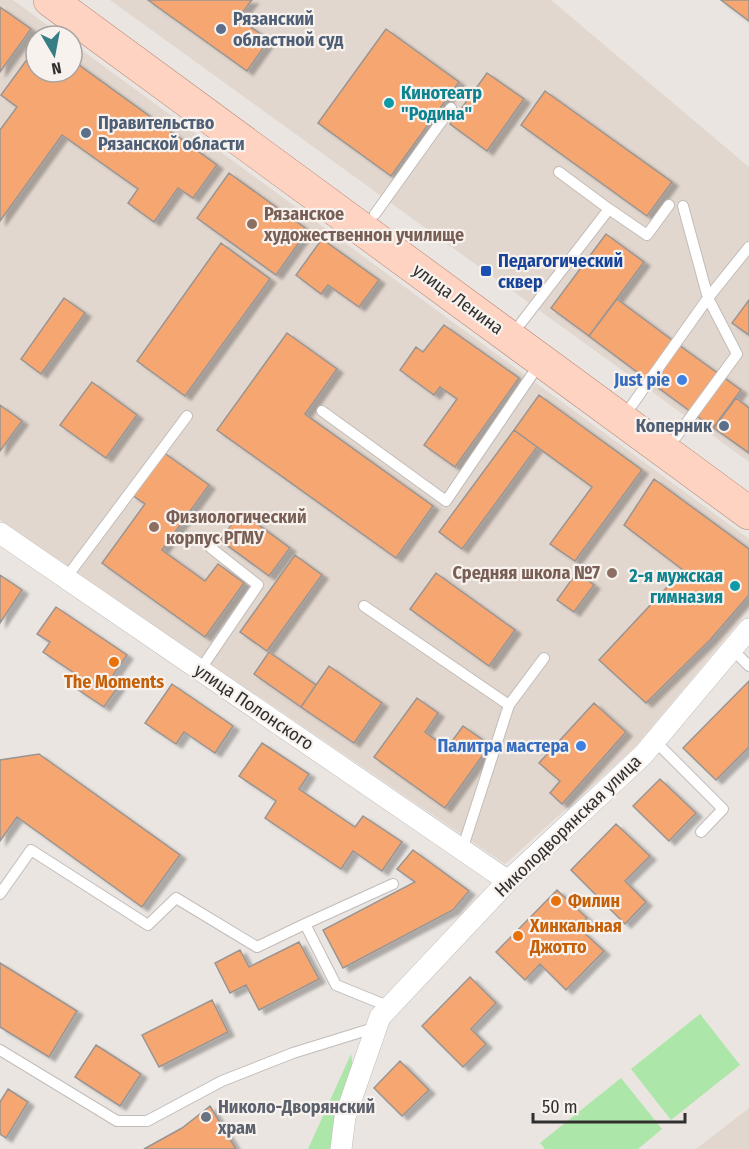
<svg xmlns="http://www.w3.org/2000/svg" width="749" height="1149" font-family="'Fira Sans Condensed',sans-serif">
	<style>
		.built { fill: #e2d7cf }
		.green { fill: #ace6a8 }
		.building { fill: #f5a671; stroke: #9a9592; stroke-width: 1.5; filter: url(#shadow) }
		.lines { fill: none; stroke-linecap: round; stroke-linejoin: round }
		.lane-casing { stroke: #c1bcb9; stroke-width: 12 }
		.street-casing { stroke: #c1bcb9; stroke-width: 22 }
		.primary-casing { stroke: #b78674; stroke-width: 34 }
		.lane { stroke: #fff; stroke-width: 10 }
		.street { stroke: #fff; stroke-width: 21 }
		.primary { stroke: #fed3c2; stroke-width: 33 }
		.service-dot { fill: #5c6f8a; stroke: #f7f2ee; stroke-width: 2 }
		.culture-dot { fill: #0f9aa8; stroke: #f7f2ee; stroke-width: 2 }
		.education-dot { fill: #8d6e63; stroke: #f7f2ee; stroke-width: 2 }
		.transit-dot { fill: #1a4fb4; stroke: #f7f2ee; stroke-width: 2 }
		.shop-dot { fill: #3f7fe0; stroke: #f7f2ee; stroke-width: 2 }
		.food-dot { fill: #e8710a; stroke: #f7f2ee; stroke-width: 2 }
		.worship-dot { fill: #6b7280; stroke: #f7f2ee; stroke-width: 2 }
		.labels { text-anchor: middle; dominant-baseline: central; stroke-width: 4.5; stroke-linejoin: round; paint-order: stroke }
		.service-label { font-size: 18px; font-weight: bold; fill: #4e5e75; stroke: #f7f2ee; text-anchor: start }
		.culture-label { font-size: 18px; font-weight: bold; fill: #0d838f; stroke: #f7f2ee; text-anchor: start }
		.education-label { font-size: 18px; font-weight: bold; fill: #785e54; stroke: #f7f2ee; text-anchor: start }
		.transit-label { font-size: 18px; font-weight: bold; fill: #164399; stroke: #f7f2ee; text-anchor: start }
		.street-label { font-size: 18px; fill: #32302f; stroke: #f7f2ee }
		.shop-label { font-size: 18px; font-weight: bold; fill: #366cbe; stroke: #f7f2ee; text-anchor: end }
		.food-label { font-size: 18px; font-weight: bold; fill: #c56008; stroke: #f7f2ee; text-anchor: start }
		.worship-label { font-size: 18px; font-weight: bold; fill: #5b616d; stroke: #f7f2ee; text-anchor: start }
	</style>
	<defs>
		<filter id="shadow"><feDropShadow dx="6" dy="4" stdDeviation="1.5" flood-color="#0004"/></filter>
	</defs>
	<rect width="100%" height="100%" fill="#eae5e1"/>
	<path class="built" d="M0 0H13L62 36H36V72H72V43L749 539V610L635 747 505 864 0 520Z
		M110 0H551L749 167V462Z
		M749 1108V1149H696Z"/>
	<path class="green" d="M700 1014 740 1065 671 1120 631 1069Z
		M351 1054 353 1068 337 1111 330 1149H308Z
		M621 1078 662 1129 638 1149H545L540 1143Z"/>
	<path class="building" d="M148 0H252L238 18 269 40 247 71Z
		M721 0H749V21Z
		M0 7 31 29 0 72Z
		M386 29 459 82 391 176 318 123Z
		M36 47V72H72V60L217 165 193 198 178 188 154 222 128 203 138 189 62 135 0 221V130L17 107 1 95Z
		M487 73 524 99 487 151 450 124Z
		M545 91 672 182 647 216 521 125Z
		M229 173 308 230 276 275 197 218Z
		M606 234 644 262 589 336 551 308Z
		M322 239 379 280 359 307 328 285 321 294 296 275Z
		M221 243 270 279 185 396 137 361Z
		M64 298 85 313 41 374 21 359Z
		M617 299 676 343 649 381 589 336Z
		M749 300V335L732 323Z
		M444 325 519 378 455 467 424 445 457 399 440 387 434 395 400 370 416 347 423 352Z
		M287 333 337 369 305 414 433 506 396 558 217 430Z
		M676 343 741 390 713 428 649 381Z
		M92 382 137 415 106 458 60 425Z
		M539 395 642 470 575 561 550 544 592 487 514 430Z
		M736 398 749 408V453L714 428Z
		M0 405 22 421 0 451Z
		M514 430 537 447 462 549 439 532Z
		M163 452 209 485 162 550 205 581 218 564 244 583 205 637 102 563 145 504 132 495Z
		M654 479 749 549V595L710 640 646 703 599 660 683 570 624 525Z
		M241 512 290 548 269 576 220 540Z
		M295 555 322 575 267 651 240 632Z
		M577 572 594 585 574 612 557 600Z
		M436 573 515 630 489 666 410 609Z
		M0 575 22 590 0 623Z
		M56 607 127 655 111 678 120 684 104 707 77 689 83 679 43 652 50 642 37 634Z
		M269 652 316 685 301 707 254 674Z
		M329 666 382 703 354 743 301 707Z
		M749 681V747L716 780 683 748Z
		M172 684 233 726 215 753 184 732 176 744 145 723Z
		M417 698 438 713 425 732 447 748 463 726 490 745 445 808 374 757Z
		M594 703 626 732 562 804 550 793 560 781 539 763Z
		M262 743 309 774 299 789 355 827 363 816 402 842 382 871 353 851 341 869 265 818 276 801 239 776Z
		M39 754 180 855 142 907 17 817 0 841V760Z
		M660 779 696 813 669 841 633 806Z
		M616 824 650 856 625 881 646 902 625 924 571 870Z
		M413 850 469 891 453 910 343 968 323 930 415 882 397 869Z
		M557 890 587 918 578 927 604 951 566 990 540 964 525 980 496 952Z
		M299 942 319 979 259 1010 246 985 230 993 215 963 240 950 249 967Z
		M0 963 77 1011 49 1057 0 1027Z
		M470 977 496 1003 471 1029 486 1044 463 1067 422 1026Z
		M212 1000 228 1032 159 1067 142 1035Z
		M96 1045 141 1074 120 1106 75 1077Z
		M400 1061 429 1090 402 1116 374 1088Z
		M8 1089 28 1102 6 1138 0 1134V1102Z
		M210 1106 236 1149H144L182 1128Z"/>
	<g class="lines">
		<defs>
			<path id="lane" d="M559 172 609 209
				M375 214 451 108
				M521 323 609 209 647 235 669 205
				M632 405 708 298 683 206
				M322 411 446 501 540 363
				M676 437 737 354 708 298 749 247
				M66 578 187 416
				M364 606 509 705
				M732 649 749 666
				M200 670 258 585 211 548
				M655 741 723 809 701 832
				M462 850 509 705 544 658
				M0 894 31 850 148 925 176 898 257 947 305 924 336 985 390 1007
				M305 924 393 884
				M0 1050 117 1121H147L222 1081 293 1053 377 1027"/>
			<path id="street" d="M0 533 508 881
				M341 1149 345 1117 380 1017 508 881 643 755 749 629"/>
			<path id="primary" d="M50 0 749 513"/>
		</defs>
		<use href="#lane" class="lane-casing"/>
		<use href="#street" class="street-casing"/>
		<use href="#primary" class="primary-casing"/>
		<use href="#lane" class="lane"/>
		<use href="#street" class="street"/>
		<use href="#primary" class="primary"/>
	</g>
	<g class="service-dot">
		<circle cx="221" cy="29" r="6"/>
		<circle cx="86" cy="133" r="6"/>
		<circle cx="724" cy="426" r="6"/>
	</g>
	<g class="culture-dot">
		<circle cx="389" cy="103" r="6"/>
		<circle cx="735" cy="586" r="6"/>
	</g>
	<g class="education-dot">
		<circle cx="252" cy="224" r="6"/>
		<circle cx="154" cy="527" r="6"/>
		<circle cx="612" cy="573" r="6"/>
	</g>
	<rect class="transit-dot" x="480" y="265" width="12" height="12" rx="3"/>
	<g class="shop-dot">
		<circle cx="682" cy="380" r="6"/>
		<circle cx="581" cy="746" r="6"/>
	</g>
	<g class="food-dot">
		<circle cx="114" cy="662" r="6"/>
		<circle cx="556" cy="901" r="6"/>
		<circle cx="518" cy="936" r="6"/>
	</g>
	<circle class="worship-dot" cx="206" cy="1117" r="6"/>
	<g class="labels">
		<g class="service-label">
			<text x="233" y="19">Рязанский<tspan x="233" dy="21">областной суд</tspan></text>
			<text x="98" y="123">Правительство<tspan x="98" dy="21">Рязанской области</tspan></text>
			<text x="712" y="426" text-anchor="end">Коперник</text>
		</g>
		<g class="culture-label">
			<text x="401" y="93">Кинотеатр<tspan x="401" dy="21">"Родина"</tspan></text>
			<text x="723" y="576" text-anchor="end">2-я мужская<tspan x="723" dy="21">гимназия</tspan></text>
		</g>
		<g class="education-label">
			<text x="264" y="214">Рязанское<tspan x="264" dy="21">художественнон училище</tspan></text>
			<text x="166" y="517">Физиологический<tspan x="166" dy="21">корпус РГМУ</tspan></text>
			<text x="600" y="573" text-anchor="end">Средняя школа №7</text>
		</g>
		<g class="transit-label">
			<text x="498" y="261">Педагогический<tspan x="498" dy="21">сквер</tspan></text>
		</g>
		<g class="street-label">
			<text transform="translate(458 299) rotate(36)">улица Ленина</text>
			<text transform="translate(254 707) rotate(34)">улица Полонского</text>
			<text transform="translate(568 826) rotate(-44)">Николодворянская улица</text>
		</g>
		<g class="shop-label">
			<text x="670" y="380">Just pie</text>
			<text x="569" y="746">Палитра мастера</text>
		</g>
		<g class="food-label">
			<text x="114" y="682" text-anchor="middle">The Moments</text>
			<text x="568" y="901">Филин</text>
			<text x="530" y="926">Хинкальная<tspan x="530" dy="21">Джотто</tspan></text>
		</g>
		<g class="worship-label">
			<text x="218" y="1107">Николо-Дворянский<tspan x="218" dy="21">храм</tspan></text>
		</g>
	</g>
	<g transform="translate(54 54) rotate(170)"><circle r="28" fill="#f7f2ee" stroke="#a8a4a2" stroke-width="1.5"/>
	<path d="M0-4.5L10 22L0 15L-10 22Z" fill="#367e84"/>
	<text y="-9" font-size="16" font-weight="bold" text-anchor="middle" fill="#32302f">N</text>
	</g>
	<path d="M533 1113v9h152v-9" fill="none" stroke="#32302f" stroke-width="3"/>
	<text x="542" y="1113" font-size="18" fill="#32302f" stroke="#f7f2ee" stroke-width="4.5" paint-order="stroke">50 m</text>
</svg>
